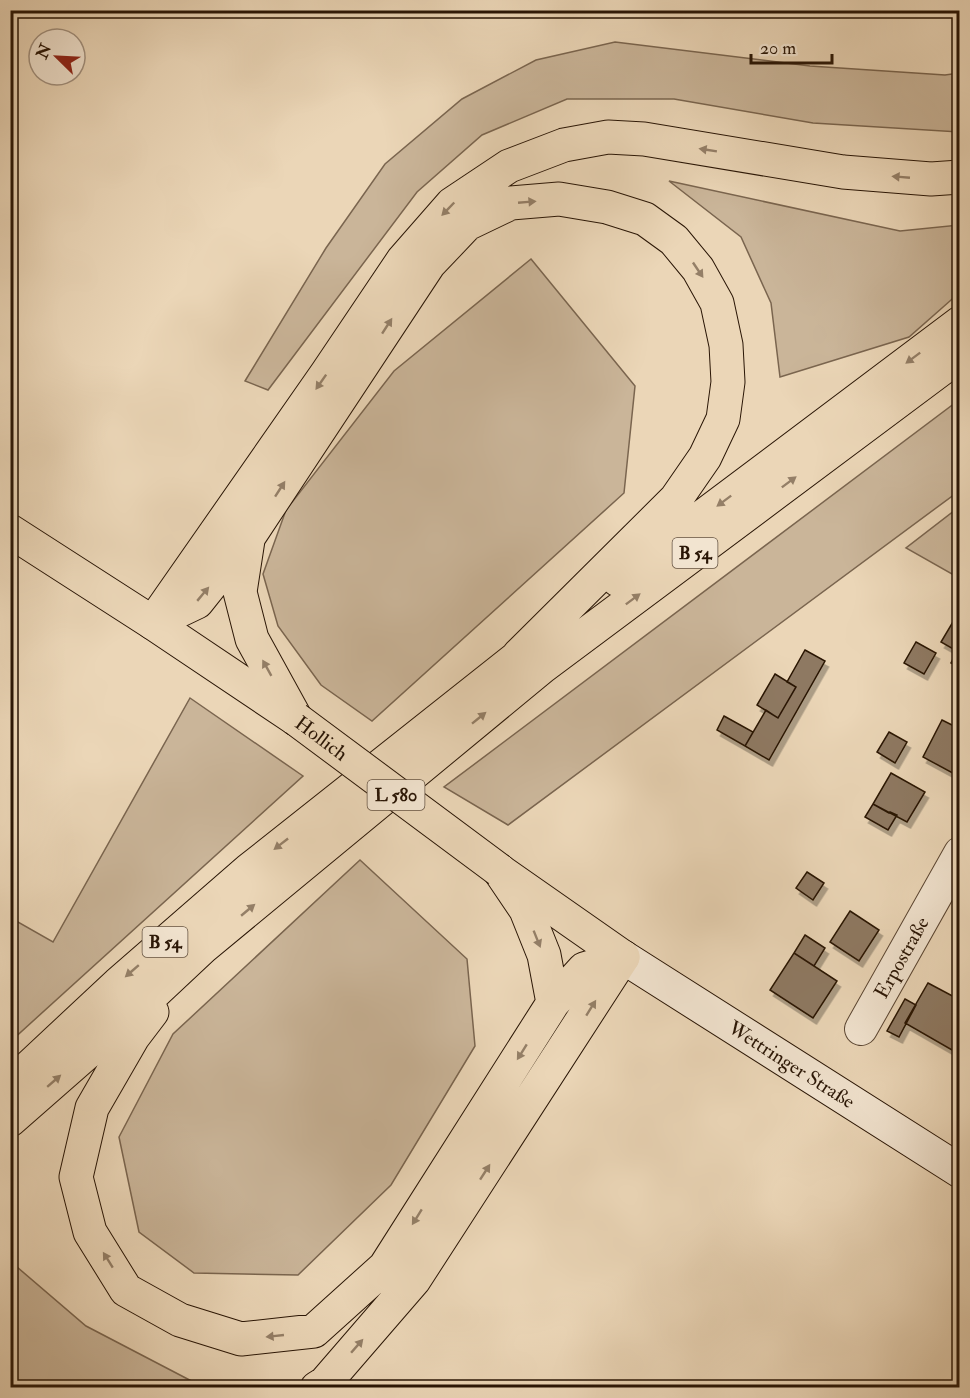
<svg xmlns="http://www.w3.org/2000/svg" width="970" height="1398" font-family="'IM FELL Double Pica',serif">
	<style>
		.green { fill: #cab599; stroke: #7a654f; stroke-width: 1.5 }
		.building { fill: #8e7962; stroke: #291505; stroke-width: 1.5; filter: url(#shadow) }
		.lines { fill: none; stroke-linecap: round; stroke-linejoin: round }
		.minor-casing { stroke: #5a4532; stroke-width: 34 }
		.secondary-casing { stroke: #291505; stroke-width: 35 }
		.primary-casing { stroke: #291505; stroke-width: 35 }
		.trunk-casing { stroke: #291505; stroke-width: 35 }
		.minor { stroke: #f2e4d0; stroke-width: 32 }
		.secondary { stroke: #f2e4d0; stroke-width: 33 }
		.primary { stroke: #ebd6b7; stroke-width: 33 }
		.trunk { stroke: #ebd6b7; stroke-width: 33 }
		.primary-bridge-casing { stroke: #291505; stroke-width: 35; stroke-linecap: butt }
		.primary-bridge { stroke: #ebd6b7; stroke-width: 33 }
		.oneway { fill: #947f67 }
		.labels { text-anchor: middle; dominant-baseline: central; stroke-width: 5; stroke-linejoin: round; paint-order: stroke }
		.shield { fill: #f2e4d0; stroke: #655342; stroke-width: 1.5 }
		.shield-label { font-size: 18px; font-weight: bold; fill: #291505 }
		.street-label { font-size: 20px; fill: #291505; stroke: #f2e4d0 }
	</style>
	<defs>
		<filter id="shadow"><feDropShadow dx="3.5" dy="6" stdDeviation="0" flood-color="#0004"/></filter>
	</defs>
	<rect width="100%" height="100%" fill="#ebd6b7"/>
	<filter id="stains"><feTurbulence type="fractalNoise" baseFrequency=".00333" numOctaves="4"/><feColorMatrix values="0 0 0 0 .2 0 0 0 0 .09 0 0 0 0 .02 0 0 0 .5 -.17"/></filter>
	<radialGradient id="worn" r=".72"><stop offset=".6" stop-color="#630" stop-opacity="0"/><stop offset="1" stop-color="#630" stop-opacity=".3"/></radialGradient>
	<path class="green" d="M615 42 810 66 945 75 959 73V132L813 123 674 99H567L482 135 417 192 268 390 245 381 326 248 385 164 462 99 536 60Z
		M669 181 900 231 959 225V293L909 337 780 377 771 303 741 237Z
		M531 259 635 386 624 493 372 721 321 685 278 626 263 574 286 510 394 371Z
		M959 400V491L508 825 444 787Z
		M959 507V578L906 548Z
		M190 698 303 776 11 1041V918L53 942Z
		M360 860 467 959 475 1046 391 1185 298 1275 194 1273 139 1232 119 1137 173 1034Z
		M10 1261 86 1326 203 1387H11Z"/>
	<path class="building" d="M960 610V668L951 663 957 651 941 642Z
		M916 642 936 653 924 674 904 663Z
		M805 650 825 661 769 760 745 746 766 710 778 718 796 687 787 682Z
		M775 674 796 687 778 718 757 705Z
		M724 716 753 732 745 746 717 730Z
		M942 720 960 729V777L923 757Z
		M889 732 907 742 895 763 877 752Z
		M891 773 925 792 907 822 873 804Z
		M873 804 889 813 890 812 897 815 888 830 865 817Z
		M807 872 824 883 813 900 796 888Z
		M850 911 879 930 859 961 830 942Z
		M805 935 825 948 814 966 794 953Z
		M794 953 837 981 813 1018 770 990Z
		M928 983 960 1000V1038L952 1050 905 1023Z
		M905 999 916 1005 899 1037 887 1031Z"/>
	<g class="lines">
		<defs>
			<g id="minor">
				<path id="s1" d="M861 1029 960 853"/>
			</g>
			<g id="secondary">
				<path id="s2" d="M623 957 960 1171"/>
			</g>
			<path id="primary" d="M10 531 153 623 296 719
				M500 871 623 957"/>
			<path id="trunk" d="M248 540 240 592 252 639 296 719
				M618 580 960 323
				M154 621 327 373 403 260 452 204 509 166 564 145 608 137 644 139 843 172 931 179 960 177
				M153 623 197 602 248 538 429 264 467 224 511 203 559 199 607 207 645 219 674 240 698 269 717 303 726 345 728 382 723 419 705 457 676 499 519 655
				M499 870 526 910 544 955 553 1003
				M152 1012 133 1037 92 1108 76 1177 90 1232 126 1290 180 1320 241 1339 314 1331 385 1267 553 1003 584 969 623 957
				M10 1085 118 984 249 870 537 642
				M10 1120 140 1006 203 947 542 667 960 355
				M317 1388 325 1383 414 1280 623 957"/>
		</defs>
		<use href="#minor" class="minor-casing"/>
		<use href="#secondary" class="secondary-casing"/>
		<use href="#primary" class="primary-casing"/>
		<use href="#trunk" class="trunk-casing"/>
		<use href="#minor" class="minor"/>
		<use href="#secondary" class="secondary"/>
		<use href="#primary" class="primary"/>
		<use href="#trunk" class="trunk"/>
		<defs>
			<g id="primary-bridge">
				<path id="s3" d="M296 719 499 870"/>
			</g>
		</defs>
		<use href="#primary-bridge" class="primary-bridge-casing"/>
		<use href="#primary-bridge" class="primary-bridge"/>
	</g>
	<defs><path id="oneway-solid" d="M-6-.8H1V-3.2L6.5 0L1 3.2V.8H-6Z" transform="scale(1.5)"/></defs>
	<g class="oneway">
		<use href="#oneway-solid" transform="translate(708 150) rotate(-171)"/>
		<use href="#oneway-solid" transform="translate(901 177) rotate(-175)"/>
		<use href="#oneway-solid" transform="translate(527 202) rotate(-5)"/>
		<use href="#oneway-solid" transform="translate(448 209) rotate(134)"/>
		<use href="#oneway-solid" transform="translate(698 270) rotate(56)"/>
		<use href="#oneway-solid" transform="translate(387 326) rotate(-57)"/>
		<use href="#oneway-solid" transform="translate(913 358) rotate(143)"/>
		<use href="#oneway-solid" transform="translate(321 382) rotate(125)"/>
		<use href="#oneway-solid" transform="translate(789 482) rotate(-37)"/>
		<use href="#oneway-solid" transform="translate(280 489) rotate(-57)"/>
		<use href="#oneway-solid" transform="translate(724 501) rotate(143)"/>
		<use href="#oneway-solid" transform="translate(203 594) rotate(-50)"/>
		<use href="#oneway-solid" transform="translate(633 599) rotate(-37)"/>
		<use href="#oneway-solid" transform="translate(267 668) rotate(-119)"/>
		<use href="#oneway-solid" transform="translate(479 718) rotate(-39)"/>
		<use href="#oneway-solid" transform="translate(281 844) rotate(142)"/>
		<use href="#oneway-solid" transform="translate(248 910) rotate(-40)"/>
		<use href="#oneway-solid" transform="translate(537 939) rotate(68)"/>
		<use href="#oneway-solid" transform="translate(132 971) rotate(139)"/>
		<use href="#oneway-solid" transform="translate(591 1008) rotate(-58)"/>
		<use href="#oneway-solid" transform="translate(522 1052) rotate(122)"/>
		<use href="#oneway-solid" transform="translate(54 1081) rotate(-41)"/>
		<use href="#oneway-solid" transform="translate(485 1172) rotate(-57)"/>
		<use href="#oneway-solid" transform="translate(417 1217) rotate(122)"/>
		<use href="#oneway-solid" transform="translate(108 1260) rotate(-122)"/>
		<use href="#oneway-solid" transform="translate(275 1336) rotate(174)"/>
		<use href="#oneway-solid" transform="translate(357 1346) rotate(-49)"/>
	</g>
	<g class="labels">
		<g class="shield">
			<rect x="672.5" y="538" width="45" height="30" rx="4.5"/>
			<rect x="367.5" y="780" width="57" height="30" rx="4.5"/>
			<rect x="142.5" y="927" width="45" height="30" rx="4.5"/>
		</g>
		<g class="shield-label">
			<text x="695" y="553">B 54</text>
			<text x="396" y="795">L 580</text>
			<text x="165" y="942">B 54</text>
		</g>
		<g class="street-label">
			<text stroke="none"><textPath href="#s3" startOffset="32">Hollich</textPath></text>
			<text stroke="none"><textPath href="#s1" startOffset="82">Erpostraße</textPath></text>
			<text stroke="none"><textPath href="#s2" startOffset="200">Wettringer Straße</textPath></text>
		</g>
	</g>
	<rect width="970" height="1398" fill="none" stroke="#ebd6b7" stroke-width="36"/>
	<rect x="12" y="12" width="946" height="1374" fill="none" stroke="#291505" stroke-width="3"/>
	<rect x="18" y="18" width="934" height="1362" fill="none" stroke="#291505" stroke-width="1.5"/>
	<g transform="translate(57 57) rotate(294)"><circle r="28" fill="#f2e4d0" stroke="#a2917f" stroke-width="1.5"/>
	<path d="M0-4.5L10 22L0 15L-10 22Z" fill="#8f2418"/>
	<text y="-9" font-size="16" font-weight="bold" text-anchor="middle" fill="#291505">N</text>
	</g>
	<path d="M751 54v9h81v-9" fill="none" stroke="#291505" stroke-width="3"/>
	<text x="760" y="54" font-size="18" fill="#291505" stroke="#f2e4d0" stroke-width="4.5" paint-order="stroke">20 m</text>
	<rect width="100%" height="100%" filter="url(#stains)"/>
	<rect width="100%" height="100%" fill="url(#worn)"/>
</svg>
